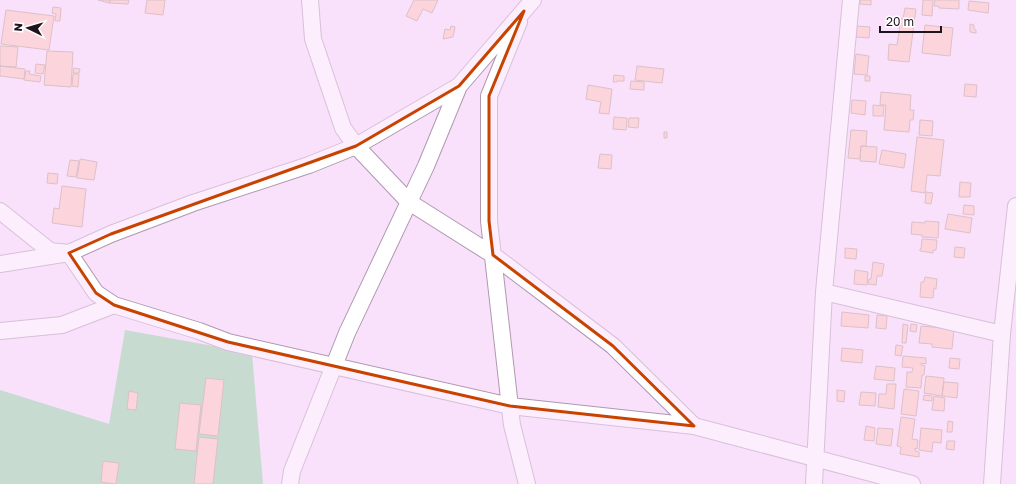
<svg xmlns="http://www.w3.org/2000/svg" width="1016" height="484" font-family="'Golos Text',sans-serif">
	<style>
		.green { fill: #8ad69e }
		.building { fill: #fec7b5; stroke: #ba988d }
		.lines { fill: none; stroke-linecap: round; stroke-linejoin: round }
		.street-casing { stroke: #af98b1; stroke-width: 18 }
		.street { stroke: #fff; stroke-width: 16 }
		.marked { fill: none; stroke: #c84200; stroke-width: 3; stroke-linejoin: round }
	</style>
	<rect width="100%" height="100%" fill="#f9e0fb"/>
	<path class="green" d="M125 330 252 353 263 484H0V390L109 424Z"/>
	<path class="building" d="M98 0H110L109 3Z
		M110 0H129L128 4 109 3Z
		M147 0H165L163 15 145 13Z
		M414 0H438L432 13 423 9 417 21 406 16Z
		M860 0H871V5L860 4Z
		M923 0H933L932 16 922 15Z
		M935 0H959V9L939 8 938 6H934Z
		M969 1 989 3 988 13 968 10Z
		M53 7 61 8 60 21H55L56 14 52 13Z
		M905 8 916 9 909 62 888 60 889 44 897 45 901 18 903 19Z
		M6 10 54 16 49 50 1 44Z
		M970 24 974 25V29L976 30V33L970 32Z
		M925 25 953 28 950 56 922 53Z
		M451 26 455 27 453 37 443 39 445 29 450 30Z
		M857 26 870 27 869 38 856 37Z
		M0 46 18 47 16 67 0 66Z
		M47 51 73 52 71 87 44 85Z
		M856 54 869 56 867 75 854 74Z
		M36 64 45 65 43 74 35 73Z
		M0 66 25 69 24 79 0 76Z
		M637 66 664 69 662 83 635 80Z
		M74 68 80 69 79 73H73Z
		M26 71H30L29 74 41 76 40 82 24 80Z
		M73 74H79L78 87 72 86Z
		M614 75 624 76V81H617V82H613Z
		M865 76H870V81H865Z
		M631 81 644 82V90L630 89Z
		M965 84 977 85 976 97 964 96Z
		M588 85 612 89 609 114 599 113 601 102 586 99Z
		M881 92 911 95 910 110H914L913 120H910L909 132 884 130 886 105H880Z
		M852 100 866 101 865 115 851 113Z
		M873 105 884 106 883 116H873Z
		M614 117 627 118 626 130 613 129Z
		M629 118H639L638 128 628 127Z
		M920 120 933 121 932 136 919 135Z
		M851 130 867 131 866 146H861L860 159 848 158Z
		M664 132H667V138H664Z
		M917 137 944 140 940 176 927 175 925 193 911 191Z
		M861 146 877 147 876 162 860 161Z
		M882 150 906 154 904 168 879 164Z
		M600 154 612 155 611 169 598 168Z
		M80 159 97 162 94 180 77 178Z
		M70 160 79 161 76 177 67 176Z
		M48 173 58 174 57 184 47 183Z
		M960 182 971 183 970 197H959Z
		M62 186 86 189 82 227 52 223 54 208 59 209Z
		M926 192 933 193 931 204 925 203Z
		M964 205 974 206V215L963 214Z
		M948 214 972 218 970 233 945 229Z
		M925 221 939 222 938 238 922 237V235L911 234 912 222 925 223Z
		M922 239 937 240 936 250H933V253L920 251V249H921Z
		M955 247 965 248 964 258 954 257Z
		M845 248 857 249 856 259 845 258Z
		M873 262 884 264 882 276H877L876 285 868 284 869 279H871Z
		M855 270 868 272 867 285 854 284Z
		M925 277 937 279 936 289 934 288 933 298 920 297 921 282H924Z
		M842 312 869 315 868 328 841 326Z
		M877 315 887 316 886 329 876 328Z
		M903 324 908 325 906 343H902Z
		M911 324 917 325 916 332 910 331Z
		M921 326 954 329 952 349 932 347V344L919 343Z
		M896 345 903 346 901 356 895 355Z
		M842 348 863 350 862 363 841 361Z
		M903 356 926 358V364L921 363V365L925 366 924 375H922L921 388 906 387 907 372H912L913 368 902 367Z
		M950 358 960 359 959 369 949 368Z
		M876 366 895 368 894 381 874 379Z
		M926 376 944 378 942 396 924 393Z
		M206 378 224 380 218 436 199 434Z
		M944 382 958 383 957 398 942 396Z
		M887 384H896L894 409 878 407 879 394H886Z
		M904 389 919 391 916 416 901 414Z
		M837 390 845 391 844 402 837 401Z
		M129 391 138 393 136 410 127 409Z
		M861 392 876 393 875 406 859 405Z
		M924 395 932 396V401L923 400Z
		M934 396 945 398 944 411 932 410Z
		M180 403 201 405 196 451 175 449Z
		M901 417 915 419 912 439 918 440 917 449 915 448V451L919 452V457L900 454 901 447 897 446Z
		M948 421 953 422 952 432H947Z
		M866 426 875 428 874 441 864 440Z
		M878 428 893 429 891 446 876 444Z
		M921 428 942 430 941 443 933 442 932 452 919 450Z
		M199 437 218 439 213 484H194Z
		M947 441H955L954 450 946 449Z
		M103 461 119 463 116 484 101 482Z"/>
	<g class="lines">
		<defs>
			<path id="street" d="M533 0 459 86 356 146 409 202 493 255 613 346 694 426 912 484
				M519 22 489 96V221L512 425 527 484
				M0 211 50 251 69 253 96 293 114 305 62 325 0 331
				M0 264 69 253 111 234 193 203 309 165 356 146 343 128 313 39 310 0
				M824 292 1002 334
				M114 305 199 331 228 342 510 406 694 426
				M290 484 292 471 347 333 426 166 459 86
				M814 484 824 292 851 0
				M992 484 1002 334 1016 206"/>
		</defs>
		<use href="#street" class="street-casing"/>
		<use href="#street" class="street"/>
	</g>
	<path d="M0 0H1016V484H0ZM524 11 489 96V221L493 255 613 346 694 426 510 406 228 342 114 305 96 293 69 253 111 234 356 146 459 86Z" fill="#f9e0fb" fill-opacity=".55" fill-rule="evenodd"/>
	<path class="marked" d="M524 11 489 96V221L493 255 613 346 694 426 510 406 228 342 114 305 96 293 69 253 111 234 356 146 459 86Z"/>
	<g transform="translate(28 28) rotate(275)" stroke="#ffffff" stroke-width="3" paint-order="stroke">
	<path d="M0-3L7 15L0 10L-7 15Z" fill="#1d141d"/>
	<text y="-6" font-size="11" font-weight="bold" text-anchor="middle" fill="#1d141d">N</text>
	</g>
	<path d="M880 26v6h61v-6" fill="none" stroke="#1d141d" stroke-width="2"/>
	<text x="886" y="26" font-size="12" fill="#1d141d" stroke="#ffffff" stroke-width="3" paint-order="stroke">20 m</text>
</svg>
